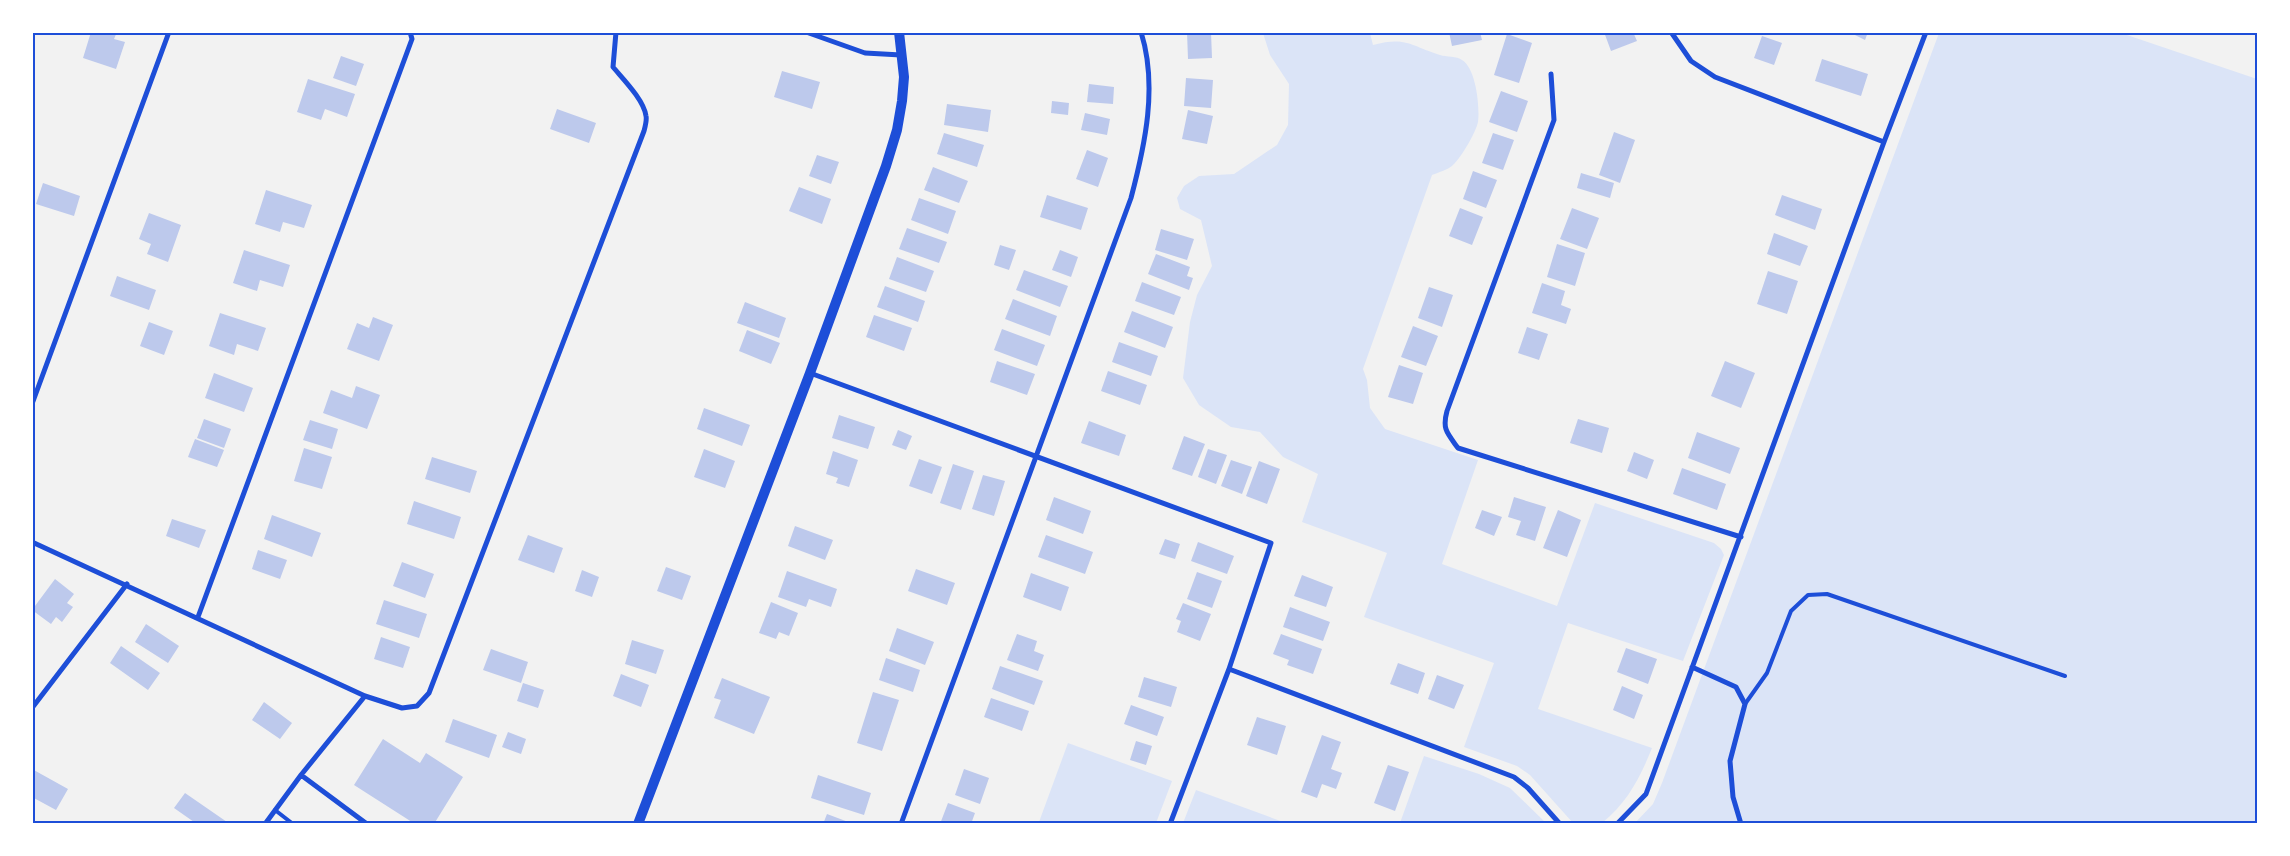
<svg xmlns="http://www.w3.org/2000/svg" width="2290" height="856" font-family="Karla,sans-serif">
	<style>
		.green { fill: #dbe4f7 }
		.building { fill: #bdc9ec }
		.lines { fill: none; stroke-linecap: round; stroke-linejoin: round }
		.service { stroke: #1d4ed8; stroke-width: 4 }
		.minor { stroke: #1d4ed8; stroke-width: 5 }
		.secondary { stroke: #1d4ed8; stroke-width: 10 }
		.neatline { fill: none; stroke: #1d4ed8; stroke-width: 2 }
	</style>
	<rect width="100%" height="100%" fill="#f2f2f2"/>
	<path class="green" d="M1263 33H1370L1373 45C1406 36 1411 46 1440 55 1446 57 1457 56 1462 60 1476 68 1480 107 1478 122 1476 132 1461 158 1453 165 1448 170 1439 172 1432 175L1363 369 1367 380 1370 408 1385 429 1478 460 1442 564 1557 606 1595 503 1714 543 1721 549 1724 555 1683 661 1568 623 1538 709 1652 748C1640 778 1627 803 1602 823H1573L1530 775 1517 766 1464 747 1494 663 1364 617 1387 553 1302 522 1318 474 1283 457 1260 432 1231 427 1199 405 1183 378 1190 322 1197 295 1212 266 1201 220 1180 209 1177 198 1184 186 1199 176 1234 174 1277 145 1288 125 1289 84 1270 55Z
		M1939 33H2121L2257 79V823L1634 824 1653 804 1662 783Z
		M1068 743 1172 781 1156 823 1039 822Z
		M1424 756 1479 774 1510 788 1546 823H1400Z
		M1196 790 1286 823H1183Z"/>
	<path class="building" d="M91 32H117L114 39 125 42 116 69 83 58Z
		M1187 32H1211L1212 58 1188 59Z
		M1449 32H1480L1482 40 1452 46Z
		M1604 32H1633L1637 41 1611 51Z
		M1849 32H1868L1865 40Z
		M1507 34 1532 43 1519 83 1494 75Z
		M1762 36 1782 43 1774 65 1754 58Z
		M341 56 364 64 356 86 333 78Z
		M1822 59 1868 74 1861 96 1815 81Z
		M782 71 820 82 812 109 774 97Z
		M1186 78 1213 80 1211 108 1184 106Z
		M308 79 355 94 347 117 325 109 321 120 297 112Z
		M1089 84 1114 87 1113 104 1087 102Z
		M1501 91 1528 101 1517 132 1489 122Z
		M1052 101 1069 103 1068 115 1051 113Z
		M947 104 991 110 988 132 944 125Z
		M557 109 596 123 589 143 550 129Z
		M1188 110 1213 116 1207 144 1182 139Z
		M1085 113 1110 119 1107 135 1081 130Z
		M1614 132 1635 140 1620 183 1599 175Z
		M944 133 984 145 977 167 937 154Z
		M1493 133 1514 140 1503 170 1482 163Z
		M1087 150 1108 158 1098 187 1076 179Z
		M817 155 839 162 831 184 809 176Z
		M933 167 968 181 959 203 924 190Z
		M1473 171 1497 180 1486 208 1463 199Z
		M1581 173 1614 183 1610 198 1577 188Z
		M43 183 80 196 74 216 36 204Z
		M799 187 831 199 822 224 789 211Z
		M266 190 312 205 304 228 283 222 280 232 255 224Z
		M1047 195 1088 208 1081 230 1040 217Z
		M1782 195 1822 209 1815 230 1775 215Z
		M919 198 956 211 948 234 911 220Z
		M1460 208 1483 217 1472 245 1449 236Z
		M1572 208 1599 218 1587 249 1560 239Z
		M149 213 181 225 168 262 147 254 151 244 139 239Z
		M907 228 947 242 939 263 899 249Z
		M1161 229 1194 239 1187 260 1155 250Z
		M1774 233 1808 246 1800 266 1767 254Z
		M1557 244 1585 253 1575 286 1547 277Z
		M1000 245 1016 250 1009 270 994 265Z
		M244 250 290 265 283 287 260 280 257 291 233 283Z
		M1060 250 1078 257 1071 277 1052 270Z
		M1156 254 1190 267 1187 276 1193 278 1189 290 1148 274Z
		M897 257 934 271 926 292 889 279Z
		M1024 270 1068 286 1060 307 1016 290Z
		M1768 271 1798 281 1787 314 1757 304Z
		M117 276 156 290 149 310 110 296Z
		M1142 282 1181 297 1174 315 1135 301Z
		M1542 283 1565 291 1561 305 1571 309 1566 324 1532 313Z
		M885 286 925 301 918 322 877 307Z
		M1429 287 1453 295 1442 327 1418 318Z
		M1013 299 1057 316 1050 336 1005 319Z
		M745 302 786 318 779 338 737 323Z
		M1132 311 1173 327 1165 348 1124 332Z
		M220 313 266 328 258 351 237 344 234 355 209 346Z
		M874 315 912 328 904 351 866 337Z
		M373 317 393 325 379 361 347 349 357 323 369 328Z
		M149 322 173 331 164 355 140 346Z
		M1413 326 1438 336 1426 366 1401 357Z
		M1527 327 1548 334 1539 360 1518 353Z
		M1002 329 1045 345 1037 366 994 350Z
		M747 330 780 343 771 364 739 351Z
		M1119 342 1158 356 1151 376 1112 362Z
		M997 361 1035 374 1027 395 990 382Z
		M1725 361 1755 373 1741 408 1711 396Z
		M1399 365 1423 373 1413 404 1388 397Z
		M1108 371 1147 385 1140 405 1101 391Z
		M214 373 253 388 244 412 205 398Z
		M356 386 380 395 367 429 323 413 331 390 352 398Z
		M704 408 750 425 742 446 697 429Z
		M839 415 875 427 868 449 832 438Z
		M204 419 231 429 224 448 197 438Z
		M1578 419 1609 428 1602 453 1570 443Z
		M310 420 338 429 332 449 303 440Z
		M1089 421 1126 435 1119 456 1081 443Z
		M898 430 912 436 906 450 892 445Z
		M1697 432 1740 448 1730 474 1688 458Z
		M1184 436 1205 444 1192 476 1172 469Z
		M195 439 224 450 217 467 188 457Z
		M304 448 332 457 322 489 294 481Z
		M704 449 735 461 725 488 694 477Z
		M1208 449 1227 455 1216 484 1198 477Z
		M833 451 858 460 849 487 836 483 838 478 826 474Z
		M1634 452 1654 460 1647 479 1627 471Z
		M432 457 477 471 470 493 425 479Z
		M919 459 942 467 932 494 909 486Z
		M1231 460 1252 467 1242 494 1221 486Z
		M1259 461 1280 469 1267 504 1246 496Z
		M953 464 974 471 961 510 940 503Z
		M1682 468 1726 484 1717 510 1673 494Z
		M983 475 1005 481 994 516 972 509Z
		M1054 497 1091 511 1083 534 1046 520Z
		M1514 497 1546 507 1535 541 1516 535 1521 521 1508 517Z
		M414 501 461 517 454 539 407 524Z
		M1482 510 1502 517 1494 536 1475 528Z
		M1558 510 1581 520 1567 557 1543 548Z
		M272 515 321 533 312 557 264 539Z
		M172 519 206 530 199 548 166 536Z
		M795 526 833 540 825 560 788 546Z
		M528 535 563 548 554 573 518 560Z
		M1046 535 1093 552 1085 574 1038 557Z
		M1165 539 1180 544 1175 559 1159 554Z
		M1198 542 1234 556 1227 574 1191 561Z
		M258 550 287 560 280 579 252 569Z
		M402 562 434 574 425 598 393 586Z
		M666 567 691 576 682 600 657 591Z
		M916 569 955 583 947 605 908 591Z
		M582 570 599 577 592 597 575 591Z
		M787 571 837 589 831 607 809 599 806 607 778 597Z
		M1197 572 1222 581 1212 608 1187 599Z
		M1031 573 1069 587 1061 611 1023 597Z
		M1302 575 1333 587 1326 607 1294 596Z
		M55 579 74 594 67 603 73 607 62 622 56 617 51 624 32 610Z
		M384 600 427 614 419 638 376 624Z
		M771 602 798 613 789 636 779 632 776 639 759 633Z
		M1183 603 1211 614 1200 641 1177 632 1181 621 1176 619Z
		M1290 607 1330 622 1323 641 1283 627Z
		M146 624 179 646 168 663 135 642Z
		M897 628 934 642 925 665 889 651Z
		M1017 634 1037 641 1034 651 1044 655 1038 671 1007 660Z
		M1281 634 1322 649 1313 674 1287 665 1289 660 1273 654Z
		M381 637 410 647 403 668 374 659Z
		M632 640 664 650 656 674 625 664Z
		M121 646 160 673 148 690 110 663Z
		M1626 648 1657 659 1648 684 1617 672Z
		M491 649 528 662 521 683 483 670Z
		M886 658 920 670 913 692 879 680Z
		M1398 663 1425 673 1418 694 1390 684Z
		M1000 666 1043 681 1034 705 992 689Z
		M621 674 649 685 641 707 613 696Z
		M1437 675 1464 685 1454 709 1428 699Z
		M1144 677 1177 687 1171 707 1138 697Z
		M722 678 770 697 754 734 714 718 721 700 714 698Z
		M523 683 544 690 538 708 517 701Z
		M1622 686 1643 695 1634 719 1613 710Z
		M873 692 899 700 882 751 857 743Z
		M991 698 1029 711 1022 731 984 717Z
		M264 702 292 723 280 739 252 720Z
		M1131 705 1164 717 1157 736 1124 724Z
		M1257 717 1286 726 1277 755 1247 745Z
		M453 719 497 735 489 758 445 742Z
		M508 732 526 739 521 754 502 747Z
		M1322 735 1341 742 1331 769 1342 773 1336 789 1322 784 1317 798 1301 792Z
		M383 739 420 763 426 753 463 777 434 824H415L354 785Z
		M1136 741 1152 746 1146 765 1130 760Z
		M1388 765 1409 772 1395 811 1374 803Z
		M32 769 68 789 56 810 32 797Z
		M964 769 989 778 980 804 955 795Z
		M818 775 871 793 864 815 811 798Z
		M185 793 227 822 226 824H193L194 822 174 808Z
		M948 803 975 813 971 824H940Z
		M827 814 851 823V824H823Z"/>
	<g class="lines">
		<path class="service" d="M1745 704 1767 673 1791 611 1808 595 1827 594 2065 676
			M275 810 293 824"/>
		<path class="minor" d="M806 32 865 53 901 55
			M1671 32 1691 61 1715 77 1884 142
			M1551 74 1554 120 1447 411C1442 429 1447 433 1458 448L1741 537
			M810 373 1271 543 1229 669 1170 824
			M32 404 169 32
			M32 542 365 696 402 708 417 706 429 693 644 131C645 127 647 120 646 116 644 100 623 79 613 67L616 32
			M198 617 412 39 410 32
			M1692 667 1736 687 1745 704 1730 761 1733 797 1741 824
			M1229 669 1514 777 1528 788 1560 824
			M32 708 127 584
			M301 775 367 824
			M265 824 301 775 365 696
			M901 824 1131 198C1145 145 1158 86 1141 32
			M1617 824 1646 794 1884 142 1926 32"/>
		<path class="secondary" d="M638 824 810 373 886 166 897 130 902 101 904 77 899 32"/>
	</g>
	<rect width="2290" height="856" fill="none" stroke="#ffffff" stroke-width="68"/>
	<rect x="34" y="34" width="2222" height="788" class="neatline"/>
</svg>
